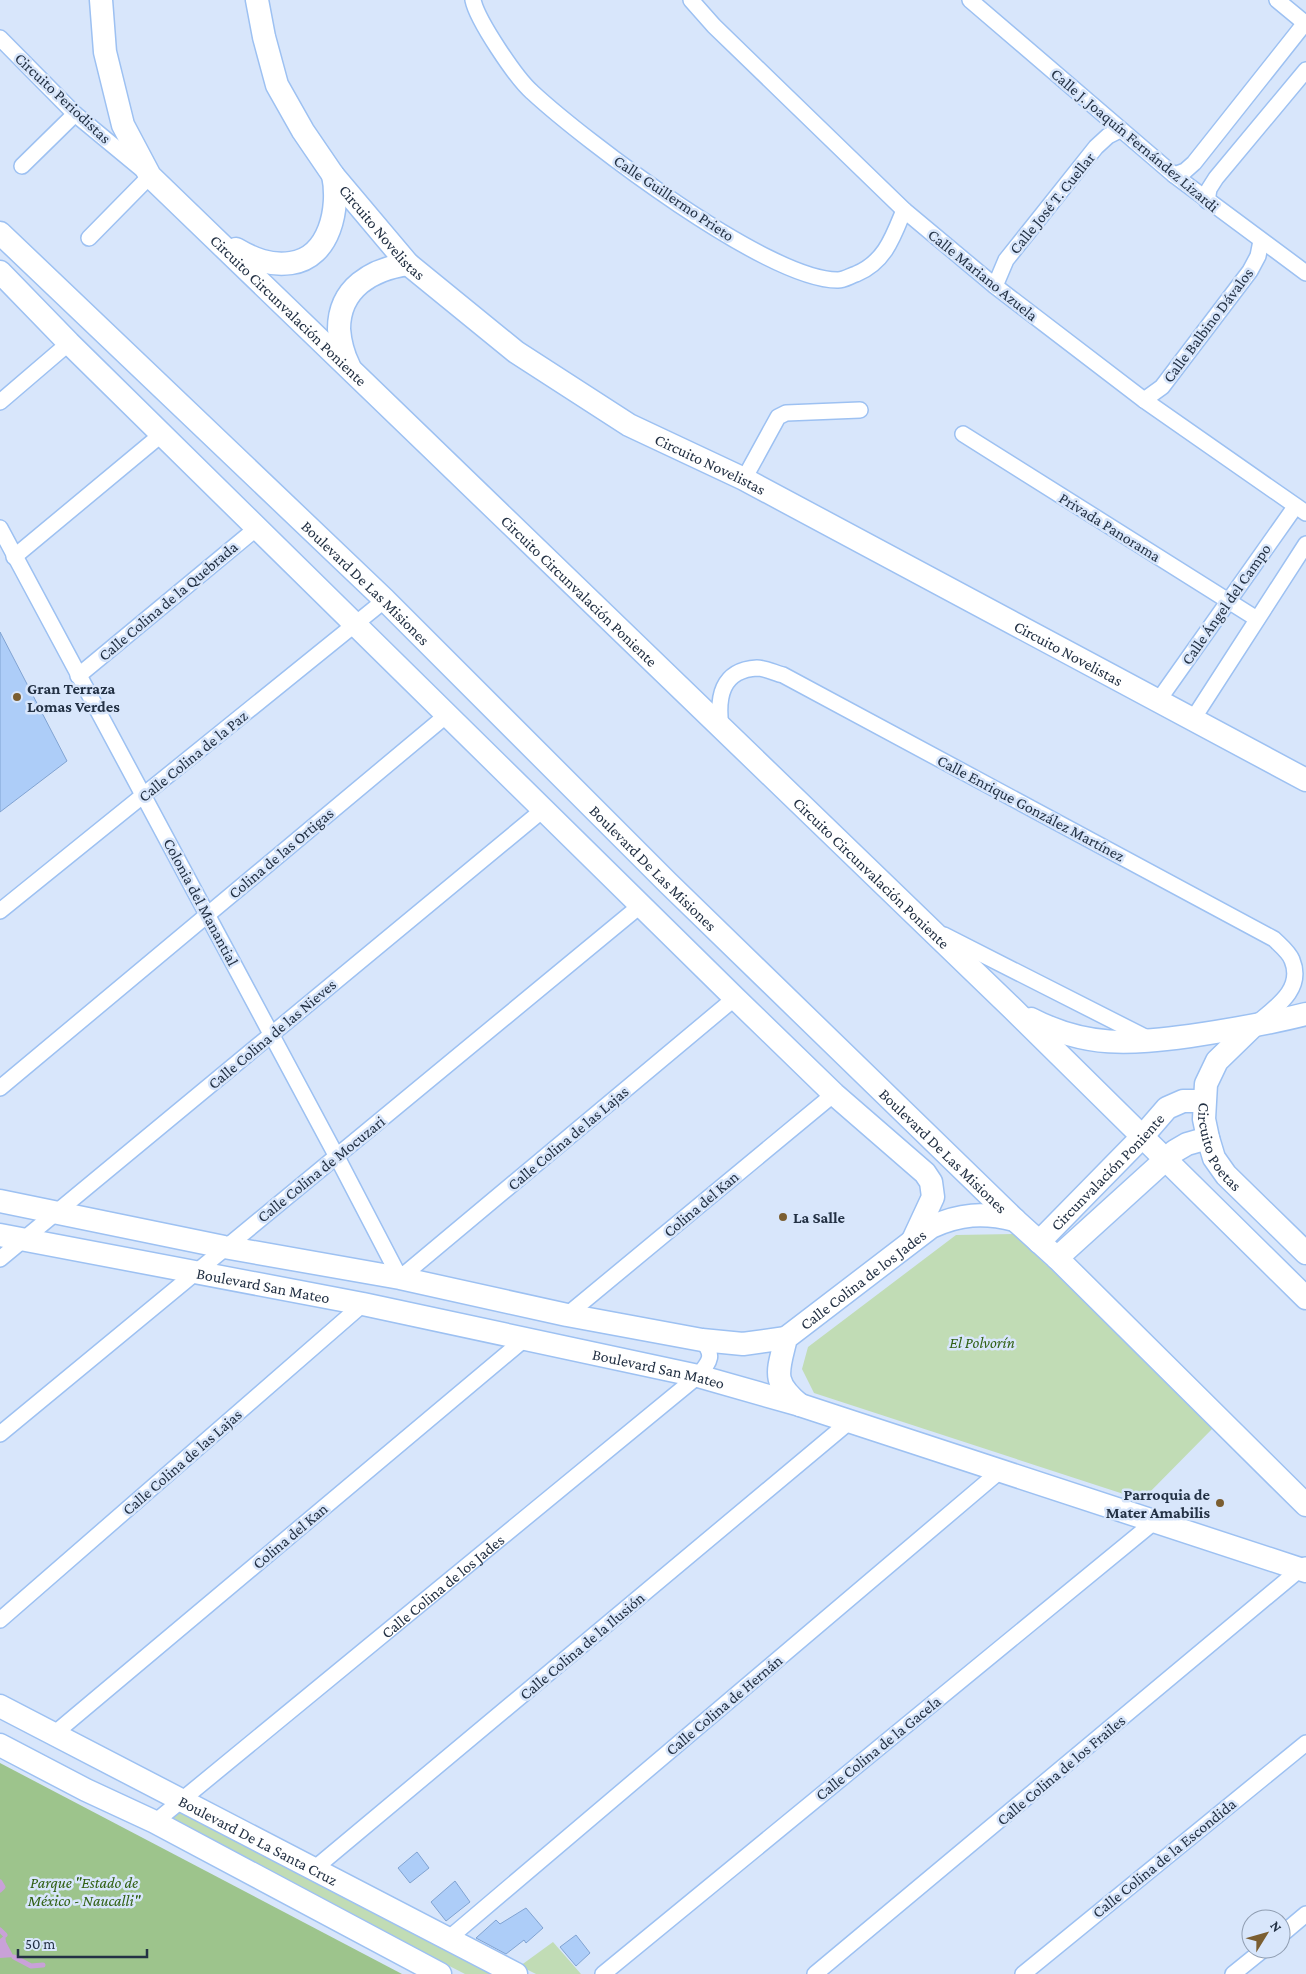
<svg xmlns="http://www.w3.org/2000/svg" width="1306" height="1974" font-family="'Crimson Pro',serif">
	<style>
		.green { fill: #c1dcb5 }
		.forest { fill: #9dc48c }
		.water { fill: #c9a1d8 }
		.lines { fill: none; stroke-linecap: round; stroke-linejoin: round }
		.stream { stroke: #c9a1d8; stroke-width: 5 }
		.building { fill: #adcdf8; stroke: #80a3d2 }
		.street-casing { stroke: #9dc1f2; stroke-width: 18 }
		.secondary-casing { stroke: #9dc1f2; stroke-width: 25 }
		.street { stroke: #fff; stroke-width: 15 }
		.secondary { stroke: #fff; stroke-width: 22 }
		.poi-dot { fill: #7b5e31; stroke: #d8e6fb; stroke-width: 2 }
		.labels { text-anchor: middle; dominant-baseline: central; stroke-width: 5; stroke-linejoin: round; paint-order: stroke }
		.street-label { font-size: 16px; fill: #233144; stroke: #d8e6fb }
		.poi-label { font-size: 16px; font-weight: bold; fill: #233144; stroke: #d8e6fb; text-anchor: start }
		.park-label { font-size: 16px; font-style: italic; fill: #306013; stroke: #d8e6fb }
	</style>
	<rect width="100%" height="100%" fill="#d8e6fb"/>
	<path class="green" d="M1014 1234 1215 1426 1142 1500 814 1393 802 1369 808 1347 956 1235Z
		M181 1811 493 1974H465L206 1841 171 1821 172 1817Z
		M553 1942 581 1974H536L520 1966Z"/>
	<path class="forest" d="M0 1763 402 1974H0Z"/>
	<path class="water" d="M5 1935 6 1942 14 1957 0 1958V1939Z"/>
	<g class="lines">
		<path class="stream" d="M0 1882 3 1887 0 1890
			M0 1930 5 1935
			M14 1957 31 1966 43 1965"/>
	</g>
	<path class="building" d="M0 632 67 761 0 812Z
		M417 1852 429 1868 410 1883 398 1868Z
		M455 1881 470 1902 446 1921 431 1902Z
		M526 1908 543 1928 526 1943 524 1940 506 1954 476 1938 496 1920 500 1924Z
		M576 1935 590 1953 576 1966 560 1947Z"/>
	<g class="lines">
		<defs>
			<g id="street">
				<path d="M473 0C477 20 516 78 532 92 585 141 769 281 838 280 844 280 850 276 856 274 885 262 893 237 904 210"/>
				<path d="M691 0 714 26 904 210 995 286 1144 400 1306 513"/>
				<path d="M970 0 1174 175 1306 273"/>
				<path d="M1277 0 1306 24"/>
				<path d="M0 38 75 114 150 176 89 238"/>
				<path d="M22 166 75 114"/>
				<path d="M1174 175 1185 171 1194 163 1305 23"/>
				<path d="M1207 201 1209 189 1216 178 1306 70"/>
				<path d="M995 286 1006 260 1096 147 1108 136 1120 130"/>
				<path d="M1144 400 1162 387 1250 271 1258 256 1261 241"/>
				<path d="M0 402 69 343"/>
				<path d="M963 434 1257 619"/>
				<path d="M744 479 778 417 786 413 860 410"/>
				<path d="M0 528 337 1157 400 1278 735 998"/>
				<path d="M14 557 162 434"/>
				<path d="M78 676 258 527"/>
				<path d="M1158 701 1295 507"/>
				<path d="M1193 719 1306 544"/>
				<path d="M721 727C717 698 721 670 757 668 765 668 775 673 783 675L1274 939C1280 945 1289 952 1292 960 1304 989 1276 1007 1257 1023"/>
				<path d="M0 911 385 600"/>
				<path d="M944 935 1151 1040"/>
				<path d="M0 1088 448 714"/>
				<path d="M0 1259 544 809"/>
				<path d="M567 1315 834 1094"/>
				<path d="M0 1434 641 905"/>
				<path d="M0 1620 363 1304"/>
				<path d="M54 1734 527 1337"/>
				<path id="s1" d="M155 1822 698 1376C710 1361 715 1356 702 1340"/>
				<path d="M314 1869 849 1422"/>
				<path d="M1281 1935 1306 1914"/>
				<path d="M448 1939 1000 1471"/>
				<path d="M603 1974 1154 1522"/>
				<path d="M815 1974 1305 1565"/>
				<path d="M1023 1974 1306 1743"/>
				<path d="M1233 1974 1264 1949"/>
			</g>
			<g id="secondary">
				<path id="s2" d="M101 0 105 52 123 125 150 176 1013 1009 1306 1298"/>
				<path id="s3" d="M257 0 264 37 277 85 303 131 333 175 408 264 516 352 629 425 744 479 1306 780"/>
				<path id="s4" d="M0 233 385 600 668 883 1015 1220 1057 1258 1306 1505"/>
				<path d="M236 249C253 259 270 266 291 263 330 258 340 207 333 175"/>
				<path d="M0 272 69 343 735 998 834 1094 925 1173 931 1182 933 1197 913 1240"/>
				<path d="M349 366C343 354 340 342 339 329 339 288 372 269 408 264"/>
				<path d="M1031 1019C1087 1048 1130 1044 1190 1036 1230 1030 1267 1024 1306 1014"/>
				<path id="s5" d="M1252 1027 1217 1061 1206 1084 1204 1119 1208 1138 1214 1158 1226 1175 1306 1253"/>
				<path d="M0 1201 224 1247 400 1278 567 1315 702 1340 743 1344 786 1338"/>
				<path id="s6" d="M0 1235 363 1304 698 1376 800 1405 1306 1571"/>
				<path id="s7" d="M1039 1242 1141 1138 1167 1108 1183 1101H1204"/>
				<path d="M1057 1258 1175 1151 1187 1144 1208 1138"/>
				<path id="s8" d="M800 1405C771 1381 778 1372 786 1338L931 1227C960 1214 983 1212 1015 1220"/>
				<path id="s9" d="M0 1706 516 1974"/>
				<path d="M0 1745 86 1790 155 1822 440 1974"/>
			</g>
		</defs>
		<use href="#street" class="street-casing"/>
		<use href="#secondary" class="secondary-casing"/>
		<use href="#street" class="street"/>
		<use href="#secondary" class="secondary"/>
	</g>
	<g class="poi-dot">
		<circle cx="17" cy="697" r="5"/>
		<circle cx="783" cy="1217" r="5"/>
		<circle cx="1220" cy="1503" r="5"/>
	</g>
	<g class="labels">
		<g class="street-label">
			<text transform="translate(63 98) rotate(43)">Circuito Periodistas</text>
			<text transform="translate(1135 140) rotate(40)">Calle J. Joaquín Fernández Lizardi</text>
			<text transform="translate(674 198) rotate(34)">Calle Guillermo Prieto</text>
			<text transform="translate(1052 203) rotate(-51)">Calle José T. Cuellar</text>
			<text stroke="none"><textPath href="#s3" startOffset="269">Circuito Novelistas</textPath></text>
			<text transform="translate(983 275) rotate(39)">Calle Mariano Azuela</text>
			<text stroke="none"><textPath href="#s2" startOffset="378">Circuito Circunvalación Poniente</textPath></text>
			<text transform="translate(1208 325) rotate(-53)">Calle Balbino Dávalos</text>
			<text stroke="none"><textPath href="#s3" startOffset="674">Circuito Novelistas</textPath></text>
			<text transform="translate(1110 527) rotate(32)">Privada Panorama</text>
			<text stroke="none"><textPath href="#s4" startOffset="506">Boulevard De Las Misiones</textPath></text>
			<text stroke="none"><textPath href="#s2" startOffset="782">Circuito Circunvalación Poniente</textPath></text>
			<text transform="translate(168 601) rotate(-40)">Calle Colina de la Quebrada</text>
			<text transform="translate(1226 604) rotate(-55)">Calle Ángel del Campo</text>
			<text stroke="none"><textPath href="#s3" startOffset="1079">Circuito Novelistas</textPath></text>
			<text transform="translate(193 756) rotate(-39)">Calle Colina de la Paz</text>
			<text transform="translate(1031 808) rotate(28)">Calle Enrique González Martínez</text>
			<text transform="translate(281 853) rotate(-40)">Colina de las Ortigas</text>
			<text stroke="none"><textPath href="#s4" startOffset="911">Boulevard De Las Misiones</textPath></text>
			<text stroke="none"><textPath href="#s2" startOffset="1188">Circuito Circunvalación Poniente</textPath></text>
			<text transform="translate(201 902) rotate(62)">Colonia del Manantial</text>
			<text transform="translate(272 1034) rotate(-40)">Calle Colina de las Nieves</text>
			<text transform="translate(568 1138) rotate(-40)">Calle Colina de las Lajas</text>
			<text stroke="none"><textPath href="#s5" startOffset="141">Circuito Poetas</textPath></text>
			<text stroke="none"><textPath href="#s4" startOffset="1316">Boulevard De Las Misiones</textPath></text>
			<text transform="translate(321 1169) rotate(-39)">Calle Colina de Mocuzari</text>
			<text stroke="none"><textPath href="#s7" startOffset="98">Circunvalación Poniente</textPath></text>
			<text transform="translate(701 1204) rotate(-40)">Colina del Kan</text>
			<text stroke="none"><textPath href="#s8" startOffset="172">Calle Colina de los Jades</textPath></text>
			<text stroke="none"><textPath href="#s6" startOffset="268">Boulevard San Mateo</textPath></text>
			<text stroke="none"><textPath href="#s6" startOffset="672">Boulevard San Mateo</textPath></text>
			<text transform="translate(182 1462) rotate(-41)">Calle Colina de las Lajas</text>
			<text transform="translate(290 1536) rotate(-40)">Colina del Kan</text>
			<text stroke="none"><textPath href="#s1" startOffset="372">Calle Colina de los Jades</textPath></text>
			<text transform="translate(582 1646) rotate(-40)">Calle Colina de la Ilusión</text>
			<text transform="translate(724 1705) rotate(-40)">Calle Colina de Hernán</text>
			<text transform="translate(878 1748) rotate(-39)">Calle Colina de la Gacela</text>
			<text transform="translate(1061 1770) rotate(-40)">Calle Colina de los Frailes</text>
			<text stroke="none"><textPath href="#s9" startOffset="291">Boulevard De La Santa Cruz</textPath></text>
			<text transform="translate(1164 1858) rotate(-39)">Calle Colina de la Escondida</text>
		</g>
		<g class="poi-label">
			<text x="27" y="688">Gran Terraza<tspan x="27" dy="18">Lomas Verdes</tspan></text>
			<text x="793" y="1217">La Salle</text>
			<text x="1210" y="1494" text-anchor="end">Parroquia de<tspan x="1210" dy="18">Mater Amabilis</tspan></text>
		</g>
		<g class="park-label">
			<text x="982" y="1342">El Polvorín</text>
			<text x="84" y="1882">Parque "Estado de<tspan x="84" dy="18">México - Naucalli"</tspan></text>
		</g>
	</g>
	<g transform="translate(1266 1934) rotate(53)"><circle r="24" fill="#d8e6fb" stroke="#909eb2"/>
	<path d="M0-4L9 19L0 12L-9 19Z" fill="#7b5e31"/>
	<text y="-8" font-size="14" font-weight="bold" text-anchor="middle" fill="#233144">N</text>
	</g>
	<path d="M18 1949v8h129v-8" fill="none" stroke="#233144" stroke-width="2.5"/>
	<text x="25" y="1949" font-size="15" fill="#233144" stroke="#d8e6fb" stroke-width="4" paint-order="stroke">50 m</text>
</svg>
